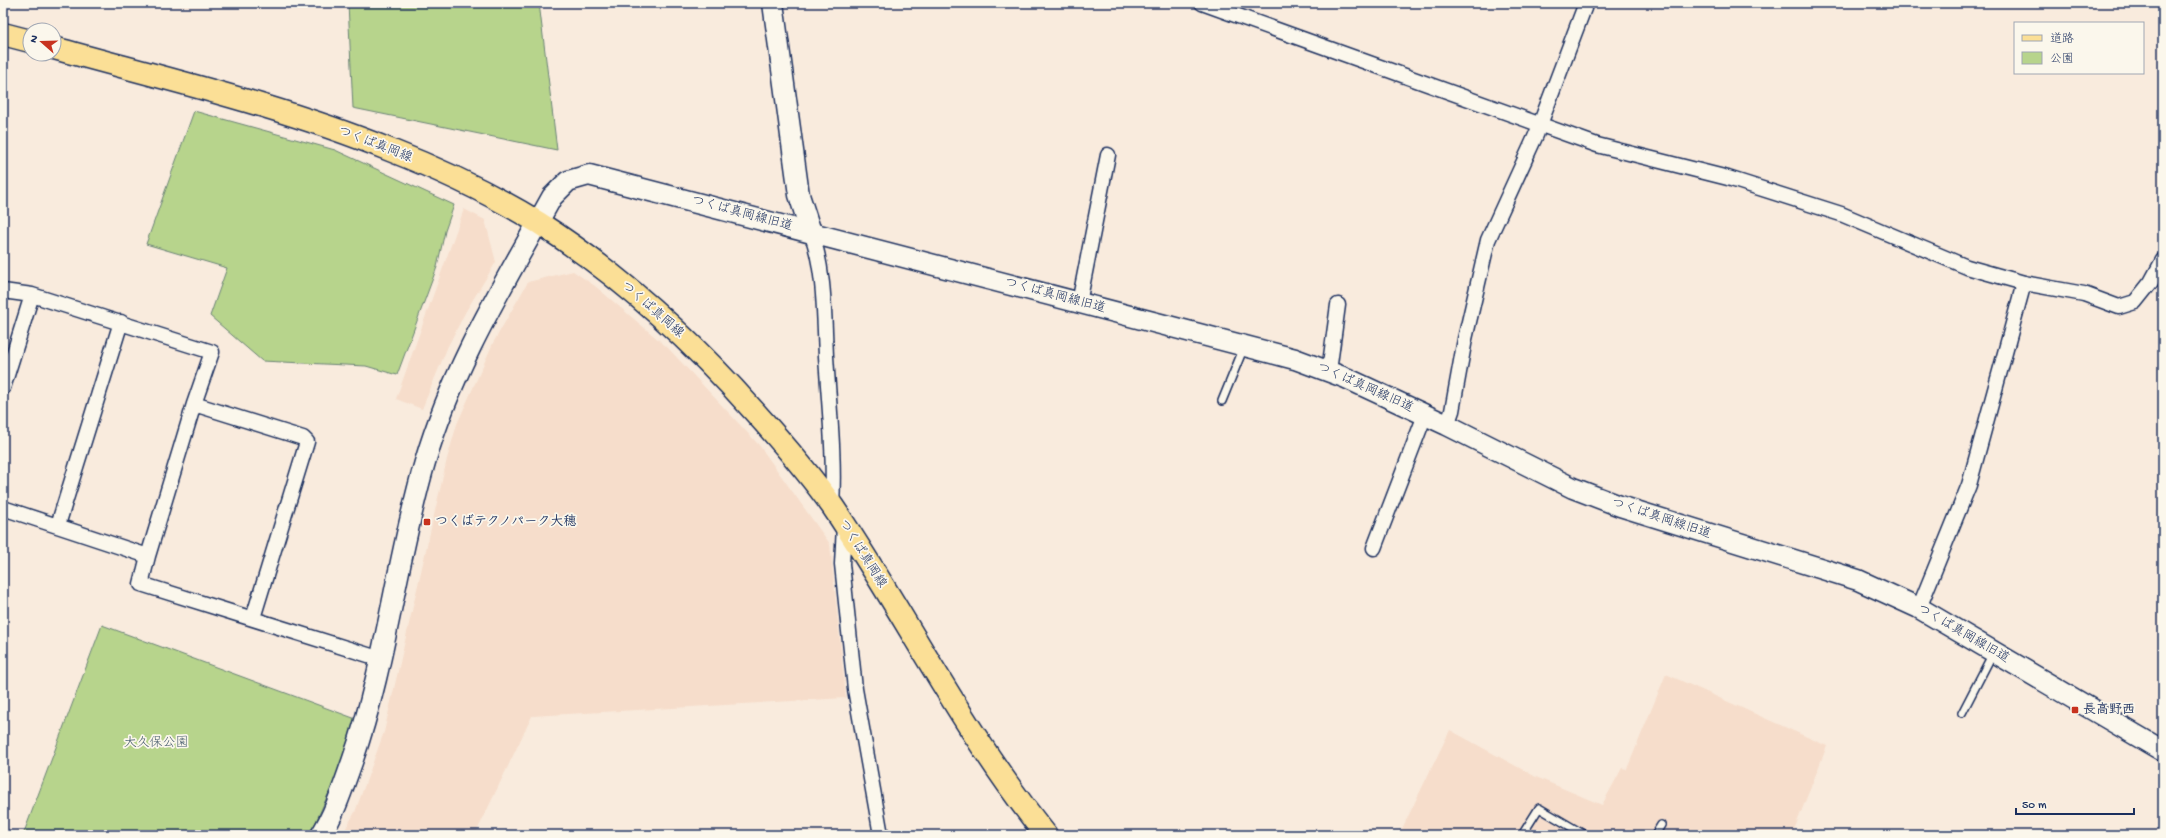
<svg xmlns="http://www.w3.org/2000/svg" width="2166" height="838" font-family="'Gochi Hand','Klee One',sans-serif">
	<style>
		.built { fill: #f6ddcb }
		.green { fill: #b7d48c; stroke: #698275 }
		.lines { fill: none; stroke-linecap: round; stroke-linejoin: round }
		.lane-casing { stroke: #1b2f5e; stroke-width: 10 }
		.street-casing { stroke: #1b2f5e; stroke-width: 17 }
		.secondary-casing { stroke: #1b2f5e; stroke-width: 23 }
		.primary-casing { stroke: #1b2f5e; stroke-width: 25 }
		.lane { stroke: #fbf7ec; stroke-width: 7 }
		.street { stroke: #fbf7ec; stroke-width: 14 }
		.secondary { stroke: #fbf7ec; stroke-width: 20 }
		.primary { stroke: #fbdf96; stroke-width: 22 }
		.poi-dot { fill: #c8321e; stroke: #fbf7ec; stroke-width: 1.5 }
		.labels { text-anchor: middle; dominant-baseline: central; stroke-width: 3.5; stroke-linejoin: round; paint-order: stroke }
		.street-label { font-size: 13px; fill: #1b2f5e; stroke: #fbf7ec }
		.poi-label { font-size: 13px; font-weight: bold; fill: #1b2f5e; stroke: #fbf7ec; text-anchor: start }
		.park-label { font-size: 13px; fill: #42586a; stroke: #fbf7ec }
	</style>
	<rect width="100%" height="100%" fill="#f9ebdd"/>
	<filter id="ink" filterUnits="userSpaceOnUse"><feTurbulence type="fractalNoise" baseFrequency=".025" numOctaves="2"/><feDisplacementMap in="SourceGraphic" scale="8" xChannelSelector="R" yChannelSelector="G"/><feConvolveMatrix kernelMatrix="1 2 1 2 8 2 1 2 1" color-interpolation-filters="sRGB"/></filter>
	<g filter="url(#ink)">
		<path class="built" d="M464 209 485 220 496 262 466 311 448 346 422 409 396 399Z
			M573 271 595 286 667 347 759 445 830 544 846 698 532 716 476 833 479 835H342L355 812 384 732 447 459 457 424 493 343 528 282Z
			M1666 674 1827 746 1792 835H1399L1450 730 1536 777 1602 805 1622 768 1627 769Z"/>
		<path class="green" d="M348 3H539L557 150 353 108Z
			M194 111 335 150 454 205 445 231 437 267 397 375 366 366 262 361 210 316 227 268 146 244Z
			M102 625 356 719 335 779 310 835H23Z"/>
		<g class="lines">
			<defs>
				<path id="lane" d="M1222 401 1244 347
					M1962 713 1993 653
					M1522 835 1539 808 1585 835
					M1655 835 1661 825"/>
				<path id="street" d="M1202 3 1597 145 1728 178 1841 214 1967 267 2024 283 2084 294 2119 307 2135 302 2151 282 2163 260
					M811 232C825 271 824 316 826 356 829 406 835 456 832 506
					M3 291 32 295 212 352 194 404 148 556 3 508
					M1079 303 1108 155
					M1329 371 1338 305
					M3 388 32 295
					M194 404 303 438 307 442 253 618
					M1447 425 1452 411 1465 339 1488 240 1536 135 1586 3
					M58 525 121 322
					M844 526 842 564 855 689 881 835
					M1374 548 1425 415
					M148 556 141 584 381 659
					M1919 608 1969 485 2024 283"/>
				<path id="secondary" d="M773 3 799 195 811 232
					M321 835C335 813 343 787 352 762 386 665 396 561 425 462 453 366 504 284 552 197L568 181 589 175 1295 359 1346 378 1447 425 1573 488 1620 506 1858 580 1919 608 2163 751"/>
				<path id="primary" d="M3 34 30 41
					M54 48C166 79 282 106 390 150 441 170 492 194 539 223 619 274 690 339 753 410 781 441 809 473 833 507 906 615 964 733 1046 835"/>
			</defs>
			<use href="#lane" class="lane-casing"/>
			<use href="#street" class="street-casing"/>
			<use href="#secondary" class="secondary-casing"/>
			<use href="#primary" class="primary-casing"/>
			<use href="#lane" class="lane"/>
			<use href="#street" class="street"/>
			<use href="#secondary" class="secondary"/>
			<use href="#primary" class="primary"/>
		</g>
	</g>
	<g class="poi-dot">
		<rect x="423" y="518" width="8" height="8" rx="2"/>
		<rect x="2071" y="706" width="8" height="8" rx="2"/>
	</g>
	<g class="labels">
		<g class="street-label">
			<text transform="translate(375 145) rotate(21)">つくば真岡線</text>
			<text transform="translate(742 214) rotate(15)">つくば真岡線旧道</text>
			<text transform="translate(1055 296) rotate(15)">つくば真岡線旧道</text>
			<text transform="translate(652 310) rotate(41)">つくば真岡線</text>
			<text transform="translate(1365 388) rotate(24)">つくば真岡線旧道</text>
			<text transform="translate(1661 519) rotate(18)">つくば真岡線旧道</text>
			<text transform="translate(862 554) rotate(58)">つくば真岡線</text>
			<text transform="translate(1963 634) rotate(30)">つくば真岡線旧道</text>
		</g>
		<g class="poi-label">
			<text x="435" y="522">つくばテクノパーク大穂</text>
			<text x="2083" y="710">長高野西</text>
		</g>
		<g class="park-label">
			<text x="156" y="743">大久保公園</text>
		</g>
	</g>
	<rect width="2166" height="838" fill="none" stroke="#fbf7ec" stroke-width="16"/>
	<rect x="8" y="8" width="2150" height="822" fill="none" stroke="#1b2f5e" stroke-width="1.5" filter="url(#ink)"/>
	<rect x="2014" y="22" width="130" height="52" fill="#fbf7ec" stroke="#a1a7b3"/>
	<rect x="2022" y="35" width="20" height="6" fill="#fbdf96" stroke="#a1a7b3"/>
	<text x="2050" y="42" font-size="12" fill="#1b2f5e">道路</text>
	<rect x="2022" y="52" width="20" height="12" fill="#b7d48c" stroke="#a1a7b3"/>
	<text x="2050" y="62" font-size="12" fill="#1b2f5e">公園</text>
	<g transform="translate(42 42) rotate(290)"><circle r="19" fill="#fbf7ec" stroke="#a1a7b3"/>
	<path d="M0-3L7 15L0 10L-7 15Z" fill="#c8321e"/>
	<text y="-6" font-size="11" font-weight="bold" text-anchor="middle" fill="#1b2f5e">N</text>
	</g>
	<path d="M2016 808v6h118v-6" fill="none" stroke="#1b2f5e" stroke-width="2"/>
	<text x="2022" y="808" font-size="12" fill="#1b2f5e" stroke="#fbf7ec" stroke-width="3" paint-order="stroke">50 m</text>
</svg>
